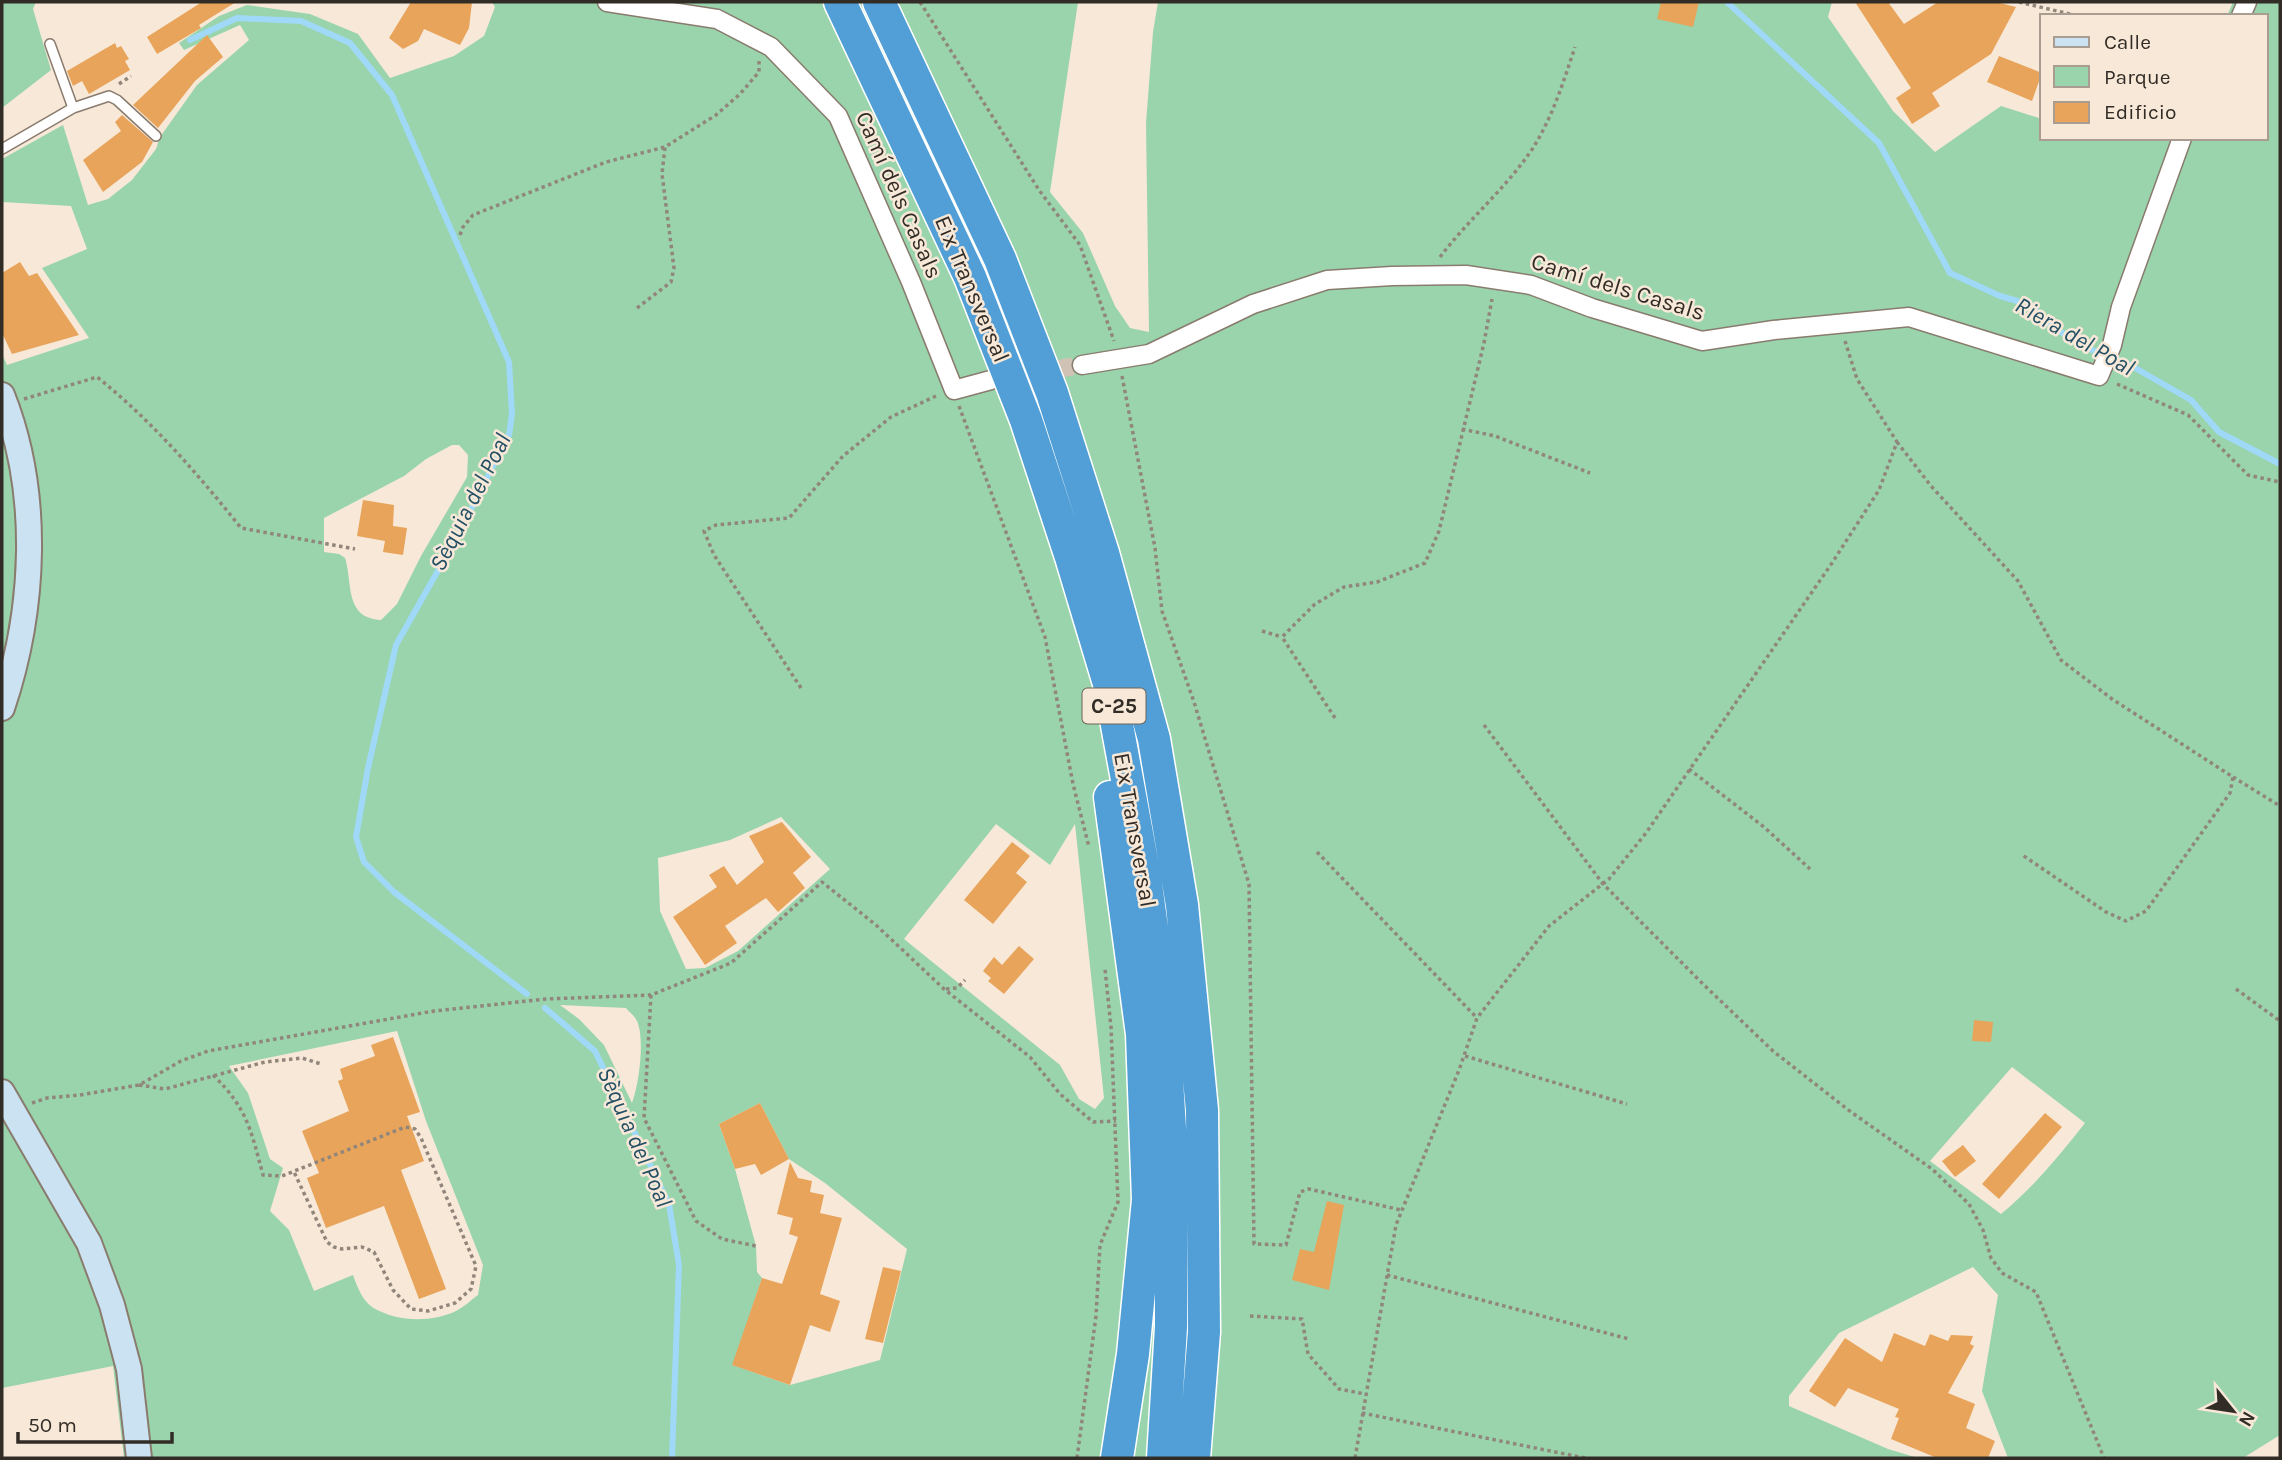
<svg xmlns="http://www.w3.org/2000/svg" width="2282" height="1460" font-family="Karla,sans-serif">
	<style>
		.green { fill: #99d4ad; fill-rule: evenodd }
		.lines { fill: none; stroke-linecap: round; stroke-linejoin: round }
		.stream { stroke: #a0d9f8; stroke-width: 6 }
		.building { fill: #e7a45a }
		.street-tunnel { stroke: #d0c2b4; stroke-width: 18; stroke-dasharray: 18 9; stroke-linecap: butt }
		.lane-casing { stroke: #897b6d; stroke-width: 12 }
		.street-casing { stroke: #897b6d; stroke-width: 21 }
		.secondary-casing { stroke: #897b6d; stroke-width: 28 }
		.highway-casing { stroke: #fff; stroke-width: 35 }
		.path { stroke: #91867b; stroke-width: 3.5; stroke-dasharray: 3.5 3.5; stroke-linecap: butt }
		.lane { stroke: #fff; stroke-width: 9 }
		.street { stroke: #fff; stroke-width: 18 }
		.secondary { stroke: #cbe2f3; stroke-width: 24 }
		.highway { stroke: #519fd6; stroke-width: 32 }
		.labels { text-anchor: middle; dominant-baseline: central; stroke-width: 5; stroke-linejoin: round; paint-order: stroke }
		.shield { fill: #f8e8d8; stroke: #6d645b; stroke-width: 2 }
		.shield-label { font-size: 21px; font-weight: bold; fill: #322c26 }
		.street-label { font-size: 23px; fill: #322c26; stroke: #f8e8d8 }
		.water-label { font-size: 24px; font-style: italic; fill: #235065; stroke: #f8e8d8 }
	</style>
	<rect width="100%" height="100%" fill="#f8e8d8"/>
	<path class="green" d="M2 2H36L33 9 51 70 2 108Z
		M492 2H1078L1050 192 1083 233 1115 306 1130 328 1149 332 1146 123 1153 32 1158 2H1832L1828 17 1893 111 1935 152 2001 106 2042 119V138H2266V16H2227L2233 2H2280V1435L2243 1458H2008L1982 1391 1998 1295 1973 1267 1839 1333 1789 1396V1406L1888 1449 1918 1458H124L113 1366 2 1388V354L7 365 89 338 42 268 87 249 71 206 2 202V159L63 125 88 205 108 199 132 180 156 149 160 137 197 85 249 40 240 25 184 50 179 43 219 16 247 5 310 14 358 34 390 78 454 56 484 36 495 7ZM452 445H459L468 455 467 477 421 556 397 604 381 620C344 618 353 583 345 558L339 554 324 552V518L404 476 426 459ZM781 817 830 869 738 951 705 968 686 969 660 911 658 858 730 840ZM996 824 1050 865 1075 824 1104 1098 1095 1109 1079 1099 1060 1065 904 939ZM560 1005 626 1008C629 1012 635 1016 637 1021 645 1039 639 1085 632 1103L604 1045 579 1019ZM397 1031 426 1121 483 1265 478 1295C471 1300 464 1307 456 1311 431 1323 396 1322 372 1307 362 1300 357 1286 353 1275L314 1291 289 1230 270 1211 283 1168 270 1159 248 1093 229 1066ZM2012 1067 2085 1123C2059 1156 2033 1188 2001 1214L1930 1161ZM760 1103 789 1159 825 1183 907 1249 880 1360 790 1385 733 1365 762 1278 757 1272 756 1246 735 1169 719 1124Z"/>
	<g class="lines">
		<path class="stream" d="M1727 2 1879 143 1950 273 2000 296 2031 305 2051 326 2087 348 2130 365 2191 400 2219 432 2280 464
			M190 40 237 18 301 21 350 43 392 95 509 362 512 414 509 435 453 544 396 645 368 768 356 837 364 862 394 892 527 994
			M545 1008 595 1051 669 1204 679 1265 672 1458"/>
	</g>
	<path class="building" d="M202 2H236L199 25 201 28 157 54 147 37Z
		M411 2H472L469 28 460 45 424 29 418 41 403 49 389 38Z
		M1661 2H1699L1693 27 1657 19Z
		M1855 2H1888L1904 24 1938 2H1996L2016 7 1991 54 1932 93 1940 106 1912 124 1896 98 1911 88Z
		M207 35 223 57 195 81 158 128 133 105Z
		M115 43 117 48 121 46 129 59 125 61 130 70 89 94 82 81 73 86 67 71Z
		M1999 56 2042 73 2032 101 1987 82Z
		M122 115 153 142 142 162 103 192 83 160 121 131 115 122Z
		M20 262 29 276 37 273 79 335 12 354 2 333V273Z
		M363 500 394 505 393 526 407 528 403 555 383 552 385 541 357 536Z
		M782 822 811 857 793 873 805 888 778 912 766 898 725 926 737 943 705 965 673 917 717 887 709 875 724 866 737 885 764 862 749 836Z
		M1012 842 1030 856 1016 873 1027 882 993 924 964 900Z
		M1019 946 1034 959 1004 994 988 981 991 978 983 971 994 957 1002 965Z
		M1974 1020 1993 1022 1991 1042 1972 1041Z
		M393 1037 420 1112 407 1116 424 1161 401 1170 446 1289 419 1299 384 1206 326 1228 307 1178 319 1173 302 1131 349 1111 338 1081 343 1079 340 1069 375 1056 371 1045Z
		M760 1103 789 1159 761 1175 755 1164 735 1169 719 1124Z
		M2045 1113 2062 1127 1999 1199 1982 1184Z
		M1963 1145 1976 1161 1955 1177 1942 1161Z
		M790 1162 798 1178 812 1181 810 1192 824 1195 820 1213 842 1218 820 1294 840 1301 830 1332 810 1325 790 1385 732 1365 762 1278 782 1284 798 1237 789 1234 793 1218 777 1214Z
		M1327 1201 1344 1205 1329 1290 1292 1280 1300 1249 1314 1252Z
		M883 1267 901 1271 883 1343 865 1339Z
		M1894 1333 1925 1346 1930 1334 1948 1341 1951 1335 1973 1336 1970 1344 1974 1346 1948 1393 1975 1404 1966 1428 1995 1441 1988 1458H1937L1891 1439 1899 1418 1895 1417 1899 1409 1848 1388 1835 1407 1809 1391 1845 1338 1882 1362Z"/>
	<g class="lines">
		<path class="street-tunnel" d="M1002 378 1082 365"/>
		<defs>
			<path id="lane" d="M50 44 73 108
				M2 149 73 108 109 96 117 100 156 136"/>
			<path id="street" d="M607 2 717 19 771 47 838 116 911 282 954 390 991 380
				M2241 16 2247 2
				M1082 365 1149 354 1253 304 1327 280 1392 276 1466 275 1531 285 1592 308 1702 341 1774 330 1909 317 2099 376 2112 345 2121 307 2182 138"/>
			<path id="secondary" d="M2 395C41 493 35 610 2 708
				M2 1092 89 1243 112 1305 129 1369 139 1458"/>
			<path id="highway" d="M840 2 970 277 1026 420 1071 557 1110 687 1145 877 1162 1000 1171 1144V1327L1163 1458
				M879 2 1000 259 1052 393 1103 553 1154 739 1182 905 1202 1110 1204 1332 1194 1458
				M1110 797 1142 1034 1148 1200 1133 1354 1117 1458"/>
		</defs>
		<use href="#lane" class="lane-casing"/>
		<use href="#street" class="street-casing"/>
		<use href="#secondary" class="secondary-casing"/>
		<use href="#highway" class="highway-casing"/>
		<path class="path" d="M920 2 1039 190 1080 245 1114 341
			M2019 2 2078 16
			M119 84 131 76
			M460 235 463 227 473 215 606 162 665 147 716 115 740 94 759 72V61
			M1440 257C1468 220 1505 189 1531 151 1552 119 1563 83 1575 47
			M637 308 671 282 674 268 662 174 665 147
			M1122 376 1155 548 1162 611 1194 702 1249 884 1254 1244 1286 1245 1300 1192 1309 1189 1401 1210
			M2117 384 2188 415 2248 475 2280 482
			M24 399 97 377C152 421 197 473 241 528L355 549
			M959 406 1045 637 1073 784 1089 847
			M1462 429 1495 436 1590 473
			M1897 442 1931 486 2018 581 2061 660 2112 699 2233 777 2230 793 2146 911 2126 921 2106 912 2021 854
			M1262 631 1282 637
			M801 688 714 555 704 531 716 525 789 518 843 456 891 417 936 396
			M1335 718 1282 637 1315 604 1344 587 1377 582 1425 563 1439 531 1484 343 1492 299
			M1484 725 1603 884 1704 985 1773 1051 1851 1112 1932 1169 1969 1204 1983 1230 1991 1258 2002 1273 2036 1292 2104 1458
			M1689 769 1764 827 1810 869
			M2233 777 2280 806
			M1317 852 1477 1018
			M946 989 957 988 965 980
			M2236 989 2280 1021
			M651 995 644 1118 696 1221 722 1239 756 1246
			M1465 1056 1627 1104
			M213 1075C248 1109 251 1131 263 1175L282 1176 405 1127 415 1129 421 1138 476 1266 471 1289 455 1303 428 1311 411 1309 393 1290 374 1252 362 1247 342 1249 334 1247 327 1242 294 1172
			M139 1085 165 1089 265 1062 302 1058 321 1064
			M32 1103 47 1098 80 1095 139 1085 181 1061 208 1051 434 1011 546 999 651 995 731 963 822 882 876 925 944 989 1030 1057 1060 1094 1093 1122 1116 1121
			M1387 1275 1629 1339
			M1250 1316 1302 1319 1308 1354 1339 1389 1365 1394
			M1362 1413 1585 1458
			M1077 1458 1096 1316 1100 1245 1118 1202 1111 1027 1105 969
			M1355 1458 1396 1225 1459 1070 1477 1018 1549 926 1609 879 1646 833 1832 563 1879 490 1897 442 1857 379 1845 341"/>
		<use href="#lane" class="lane"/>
		<use href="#street" class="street"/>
		<use href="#secondary" class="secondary"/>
		<use href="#highway" class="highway"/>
	</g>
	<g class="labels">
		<rect class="shield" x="1082.5" y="688.5" width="63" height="35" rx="5"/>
		<g class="shield-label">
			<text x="1114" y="706">C-25</text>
		</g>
		<g class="street-label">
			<text transform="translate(899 195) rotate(66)">Camí dels Casals</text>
			<text transform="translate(1618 287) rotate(17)">Camí dels Casals</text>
			<text transform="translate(972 289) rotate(67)">Eix Transversal</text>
			<text transform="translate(1135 830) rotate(80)">Eix Transversal</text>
		</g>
		<g class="water-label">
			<text transform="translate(2075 336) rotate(30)">Riera del Poal</text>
			<text transform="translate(470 502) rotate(-63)">Sèquia del Poal</text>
			<text transform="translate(635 1137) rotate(66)">Sèquia del Poal</text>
		</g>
	</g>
	<rect width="2282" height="1460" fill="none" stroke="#322c26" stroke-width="7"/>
	<rect x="2040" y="14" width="228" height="126" fill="#f8e8d8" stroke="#a99d91" stroke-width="2"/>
	<rect x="2054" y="37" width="35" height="10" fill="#cbe2f3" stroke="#a99d91" stroke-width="2"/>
	<text x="2104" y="49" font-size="21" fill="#322c26">Calle</text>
	<rect x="2054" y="66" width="35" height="21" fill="#99d4ad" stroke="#a99d91" stroke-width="2"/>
	<text x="2104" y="84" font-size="21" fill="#322c26">Parque</text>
	<rect x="2054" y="102" width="35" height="21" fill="#e7a45a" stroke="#a99d91" stroke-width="2"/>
	<text x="2104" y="119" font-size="21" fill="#322c26">Edificio</text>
	<g transform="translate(2233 1411) rotate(120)" stroke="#f8e8d8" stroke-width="5" paint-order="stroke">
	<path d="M0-5L12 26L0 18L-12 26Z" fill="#322c26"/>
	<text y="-10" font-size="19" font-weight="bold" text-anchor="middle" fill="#322c26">N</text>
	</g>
	<path d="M18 1432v10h154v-10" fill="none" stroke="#322c26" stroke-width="3.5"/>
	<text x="28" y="1432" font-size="21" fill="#322c26" stroke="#f8e8d8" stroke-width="5" paint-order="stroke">50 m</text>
</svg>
